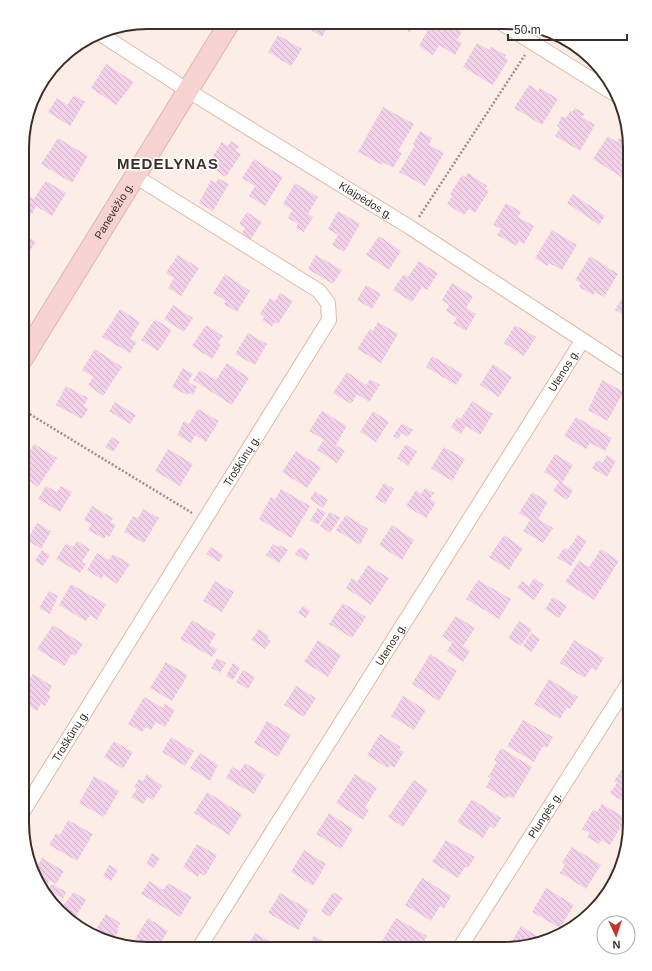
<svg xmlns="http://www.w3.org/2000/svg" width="652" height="971" font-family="Helvetica,sans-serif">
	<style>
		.building { fill: url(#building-back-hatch) }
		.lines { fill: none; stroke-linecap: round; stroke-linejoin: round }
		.street-casing { stroke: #dbb9a9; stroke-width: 16 }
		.secondary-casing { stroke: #dbb9a9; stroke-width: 22 }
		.path { stroke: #9c8e88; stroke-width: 2.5; stroke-dasharray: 2 2; stroke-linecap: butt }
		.street { stroke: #fff; stroke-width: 14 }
		.secondary { stroke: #f6d3d0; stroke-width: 20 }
		.labels { text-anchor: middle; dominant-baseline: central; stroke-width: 3; stroke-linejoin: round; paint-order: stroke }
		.street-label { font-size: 11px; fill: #3b2e28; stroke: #fff }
		.district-label { font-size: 15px; font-weight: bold; letter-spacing: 1px; fill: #3b2e28; stroke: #fff }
		.rim { fill: none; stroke: #3b2e28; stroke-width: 2 }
	</style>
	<defs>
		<pattern id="building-back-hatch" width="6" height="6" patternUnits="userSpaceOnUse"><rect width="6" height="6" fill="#f2d1e8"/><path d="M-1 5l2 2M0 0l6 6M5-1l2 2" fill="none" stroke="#d0b4c7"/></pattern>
	</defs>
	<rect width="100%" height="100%" fill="#fceee7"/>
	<path class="building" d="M299 22 322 23 328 26 322 37Z
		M394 23H420L417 27 414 25 410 32Z
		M432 23 441 27 443 23H447L462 32 457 40 462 43 455 55 439 45 433 55 419 46Z
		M278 35 302 49 291 66 268 52Z
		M477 43 489 50 491 47 506 55 505 57 508 60 493 85 463 67Z
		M106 64 134 82 116 105 91 88Z
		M47 75 51 77 36 100 34 99 39 85Z
		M529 85 538 91 540 88 558 99 542 125 514 108Z
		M74 95 85 102 70 126 48 112 57 98 67 105Z
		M383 107 414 124 398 151 402 153 393 168 383 162 382 165 358 152Z
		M575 108 585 114 582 117 595 125 580 151 555 136 560 128 557 126 562 116 566 118 570 111 572 112Z
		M420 131 432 138 429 145 444 153 425 186 399 172 415 145 413 144Z
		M608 136 617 142 619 138 629 145 630 168 623 178 593 159Z
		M58 138 88 156 72 183 41 164Z
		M231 141 239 146 236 151 241 154 226 177 213 169 218 162 212 158 222 142 228 146Z
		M254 159 283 177 265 206 249 196 255 186 242 178Z
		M468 173 487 186 485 189 489 191 475 213 469 209 464 215 447 204 452 196 450 194 462 175 465 177Z
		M218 178 229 184 213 211 199 203 211 180 216 183Z
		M46 181 66 193 52 216 36 206 32 214 23 208V193L34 199Z
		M295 183 318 197 308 214 313 217 304 232 296 228 298 224 288 218 292 210 283 204Z
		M573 194 605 216 599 225 567 203Z
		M506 203 521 212 518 217 534 226 524 244 519 241 517 246 497 235 501 229 493 225Z
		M338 211 360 224 344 252 332 245 338 235 328 229Z
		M247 212 262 222 251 239 242 233 245 228 239 224Z
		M552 230 577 245 562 270 549 263 547 266 535 258Z
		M23 234 36 242 24 259 23 258Z
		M379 236 401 251 389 270 366 255Z
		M178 255 199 268 181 296 168 288 174 278 166 273Z
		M316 255 342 270 333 284 308 269Z
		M590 256 618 274 604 297 595 292 593 295 579 287 581 283 575 280Z
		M419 261 438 273 427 290 422 287 412 302 393 290 404 274 408 277Z
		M225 274 250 291 237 312 224 304 226 301 213 293Z
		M452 283 473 296 466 308 476 314 466 331 453 323 457 318 446 311 449 305 442 300Z
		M366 285 381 294 372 309 357 300Z
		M629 285 630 286V318L615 310Z
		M280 293 293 301 278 324 275 322 272 326 262 320 264 317 260 314 270 298 275 301Z
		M173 305 193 318 184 332 164 319Z
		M120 309 140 322 130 339 137 342 130 353 102 337Z
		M155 319 172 330 158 351 141 340Z
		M378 322 398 334 381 363 357 349 370 329 373 331Z
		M206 325 223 336 218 343 221 345 212 359 192 346Z
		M515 325 536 337 524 356 504 343Z
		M248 333 267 344 255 365 235 354Z
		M95 349 122 367 103 396 88 385 93 377 82 370Z
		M432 356 463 374 456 385 426 367Z
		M227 363 249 378 232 405 193 380 200 370 216 380Z
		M493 364 512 377 499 397 480 385Z
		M183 368 193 374 188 382 197 387 193 395 189 393 187 395 172 387Z
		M347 372 366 385 370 379 380 385 369 402 357 394 351 404 333 393Z
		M602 380 624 392 607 421 588 410Z
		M66 386 88 398 84 406 88 409 82 419 56 405Z
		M472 401 493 414 480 435 466 426 461 434 451 427 457 417 461 419Z
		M115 402 136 415 130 424 109 411Z
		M198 409 219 421 206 442 195 435 191 443 177 435 184 421 189 424Z
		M322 411 347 426 336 445 345 451 337 463 317 450 324 440 309 431Z
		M373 411 389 422 376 442 360 432Z
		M576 417 612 438 605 451 590 443 586 449 564 436Z
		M402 423 413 430 408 437 402 433 398 439 393 436Z
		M112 437 120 442 113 452 105 447Z
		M34 444 57 458 38 487 23 477V463Z
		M406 444 417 452 408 466 397 458Z
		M444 447 465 459 452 481 431 468Z
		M168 449 193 464 180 486 155 471Z
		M296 451 321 467 307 488 282 472Z
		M555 454 573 465 562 483 573 490 567 500 553 491 559 481 544 472Z
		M607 455 616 461 607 477 592 468 597 460 602 463Z
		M384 483 394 489 385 504 375 498Z
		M46 486 57 492 61 486 72 492 60 512 38 499Z
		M425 488 434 493 430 499 436 503 426 518 406 506 416 490 421 494Z
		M281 489 310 506 291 538 259 519 271 497 275 499Z
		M315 491 328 500 323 508 310 499Z
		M532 492 548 502 538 519 553 528 543 543 523 531 530 520 519 513Z
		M92 506 113 518 111 522 116 525 109 537 106 535 104 539 88 530 92 524 84 520Z
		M318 508 326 513 318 525 310 520Z
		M143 509 159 518 144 543 124 532 133 516 138 518Z
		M330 512 340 518 330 533 320 526Z
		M346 515 368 529 360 545 336 530Z
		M37 523 51 531 41 549 27 540Z
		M392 525 414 540 402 560 379 545Z
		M504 535 523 548 509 570 489 557Z
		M578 535 587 541 571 566 557 558 564 548 568 550Z
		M77 541 90 549 82 562 86 564 80 573 56 559 66 543 73 547Z
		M273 544 278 547 280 545 288 550 279 563 266 555Z
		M211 547 223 555 219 562 206 554Z
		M300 547 310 554 306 561 295 554Z
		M601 549 619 561 594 600 565 582 579 561 589 567Z
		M42 550 50 555 43 566 35 561Z
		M97 553 109 560 113 554 130 564 117 584 104 575 101 579 87 570Z
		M368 565 389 578 371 605 346 588 352 578 357 582Z
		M630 566V581L623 577Z
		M22 573 28 576 22 585Z
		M534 578 544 585 534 600 517 588 522 581 529 586Z
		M478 580 511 599 499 619 466 599Z
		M215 581 234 592 222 612 203 601Z
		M71 584 106 604 97 620 90 615 86 621 59 605Z
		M49 591 58 596 50 614 39 608Z
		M553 597 567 606 559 618 545 609Z
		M343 603 366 617 352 638 329 624Z
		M303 606 310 611 306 618 298 613Z
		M456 616 475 628 463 646 470 651 463 662 447 651 452 643 442 636Z
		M192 620 216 634 209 645 217 649 212 657 180 639Z
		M519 621 532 629 521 646 508 638Z
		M53 625 83 644 75 656 72 654 64 666 37 649Z
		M259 629 269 636 267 639 271 641 265 649 251 640Z
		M531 633 540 639 532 652 523 646Z
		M318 640 341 655 328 677 304 662Z
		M574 640 604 658 596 671 591 668 585 678 560 663Z
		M430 654 457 671 439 701 412 684Z
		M217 658 226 663 220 673 211 668Z
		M166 662 188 675 172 701 150 688Z
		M233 663 240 668 233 680 226 676Z
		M243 670 255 677 248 689 236 682Z
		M33 674 52 686 48 694 51 696 45 706 41 704 37 711 22 701V691Z
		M549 679 578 697 570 709 567 707 560 719 534 704Z
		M296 686 316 698 304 717 284 705Z
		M403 696 426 710 414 730 391 716Z
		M144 697 163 708 165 704 175 710 165 727 156 722 151 730 146 727 142 732 128 724Z
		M523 720 553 737 547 748 543 746 534 762 507 746Z
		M267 721 291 735 278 757 254 743Z
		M380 734 401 747 399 749 404 752 394 768 390 765 387 768 367 755Z
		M171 737 194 751 185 766 162 752Z
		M114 741 133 752 123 769 104 757Z
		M501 748 532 767 513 799 508 796 506 799 486 787 491 778 488 777 497 762 494 760Z
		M200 753 218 765 210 781 190 768Z
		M245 763 265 775 254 794 226 778 232 767 240 771Z
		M623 768 630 772V806L610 793 617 783 614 781Z
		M147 774 162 786 153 800 148 797 143 804 131 797 137 789 134 787 139 779 143 781Z
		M355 774 377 788 365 807 369 810 363 820 336 803Z
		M94 776 119 791 104 817 79 803Z
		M414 780 428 790 403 827 388 817Z
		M207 792 242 814 229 835 194 813Z
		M472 799 501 818 494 829 490 826 483 838 457 822Z
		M602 804 626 818 610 845 601 840 599 844 587 837 590 833 582 829 593 810 597 812Z
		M329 813 353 829 341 849 316 834Z
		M68 820 93 834 77 861 49 845 56 833 60 835Z
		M446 840 475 857 468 868 465 867 458 878 432 862Z
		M197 844 217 855 205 876 200 873 198 877 183 867Z
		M572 847 601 865 586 889 560 873 565 864 562 863Z
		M304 850 326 864 313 886 291 872Z
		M152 853 160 858 154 868 146 864Z
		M42 858 64 871 56 884 50 880 46 886 36 878 39 873 34 871Z
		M109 865 118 870 111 881 103 876Z
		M422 878 451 896 444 909 440 906 431 921 405 905Z
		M149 881 163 890 168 883 192 897 180 917 141 894Z
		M52 884 66 892 63 899 48 890Z
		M546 888 574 905 560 928 532 912Z
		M74 892 86 900 72 923 61 908Z
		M333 892 343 898 330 917 321 911Z
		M280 893 309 910 298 930 268 913Z
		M106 914 120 923 117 929 119 930 113 940 96 929Z
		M148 918 168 931 157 948H148L135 939Z
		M396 918 427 936 420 949 415 946 413 949H385L379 946Z
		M521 926 545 941 508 948Z
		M255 933 282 948H246Z
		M314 936 329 944 326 948H307Z"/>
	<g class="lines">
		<defs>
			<g id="street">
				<path d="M501 23 618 96"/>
				<path id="s1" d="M99 33 187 90 411 228 630 371"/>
				<path id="s2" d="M22 813 329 320 328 303 319 291 135 176"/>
				<path id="s3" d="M199 948 582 341"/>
				<path id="s4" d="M459 949 630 681"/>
			</g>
			<g id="secondary">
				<path id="s5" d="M23 358 230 22"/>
			</g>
		</defs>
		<use href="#street" class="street-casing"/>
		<use href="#secondary" class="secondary-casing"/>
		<path class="path" d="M419 217 525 55
			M23 410 192 513"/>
		<use href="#street" class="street"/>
		<use href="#secondary" class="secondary"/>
	</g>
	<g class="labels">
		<g class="street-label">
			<text stroke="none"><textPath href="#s1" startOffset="315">Klaipėdos g.</textPath></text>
			<text stroke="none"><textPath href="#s5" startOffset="173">Panevėžio g.</textPath></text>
			<text stroke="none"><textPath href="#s3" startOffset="683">Utenos g.</textPath></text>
			<text stroke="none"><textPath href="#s2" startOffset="415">Troškūnų g.</textPath></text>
			<text stroke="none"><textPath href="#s3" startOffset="359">Utenos g.</textPath></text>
			<text stroke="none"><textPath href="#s2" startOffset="91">Troškūnų g.</textPath></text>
			<text stroke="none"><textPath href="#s4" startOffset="159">Plungės g.</textPath></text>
		</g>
		<g class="district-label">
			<text x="168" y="163">MEDELYNAS</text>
		</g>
	</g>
	<path d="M0 0H652V971H0ZM148 29H504A119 119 0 0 1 623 148V823A119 119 0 0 1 504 942H148A119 119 0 0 1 29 823V148A119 119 0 0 1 148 29Z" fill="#fff" fill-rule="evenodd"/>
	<path class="rim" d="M148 29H504A119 119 0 0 1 623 148V823A119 119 0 0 1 504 942H148A119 119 0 0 1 29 823V148A119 119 0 0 1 148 29Z"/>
	<g transform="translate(616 935) rotate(177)"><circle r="19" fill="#ffffff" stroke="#b1aba9"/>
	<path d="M0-3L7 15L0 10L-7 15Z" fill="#c3362b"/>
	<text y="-6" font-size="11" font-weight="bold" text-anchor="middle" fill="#3b2e28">N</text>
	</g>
	<path d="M508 34v6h119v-6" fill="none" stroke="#3b2e28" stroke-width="2"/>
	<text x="514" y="34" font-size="12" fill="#3b2e28" stroke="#ffffff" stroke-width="3" paint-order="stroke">50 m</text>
</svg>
